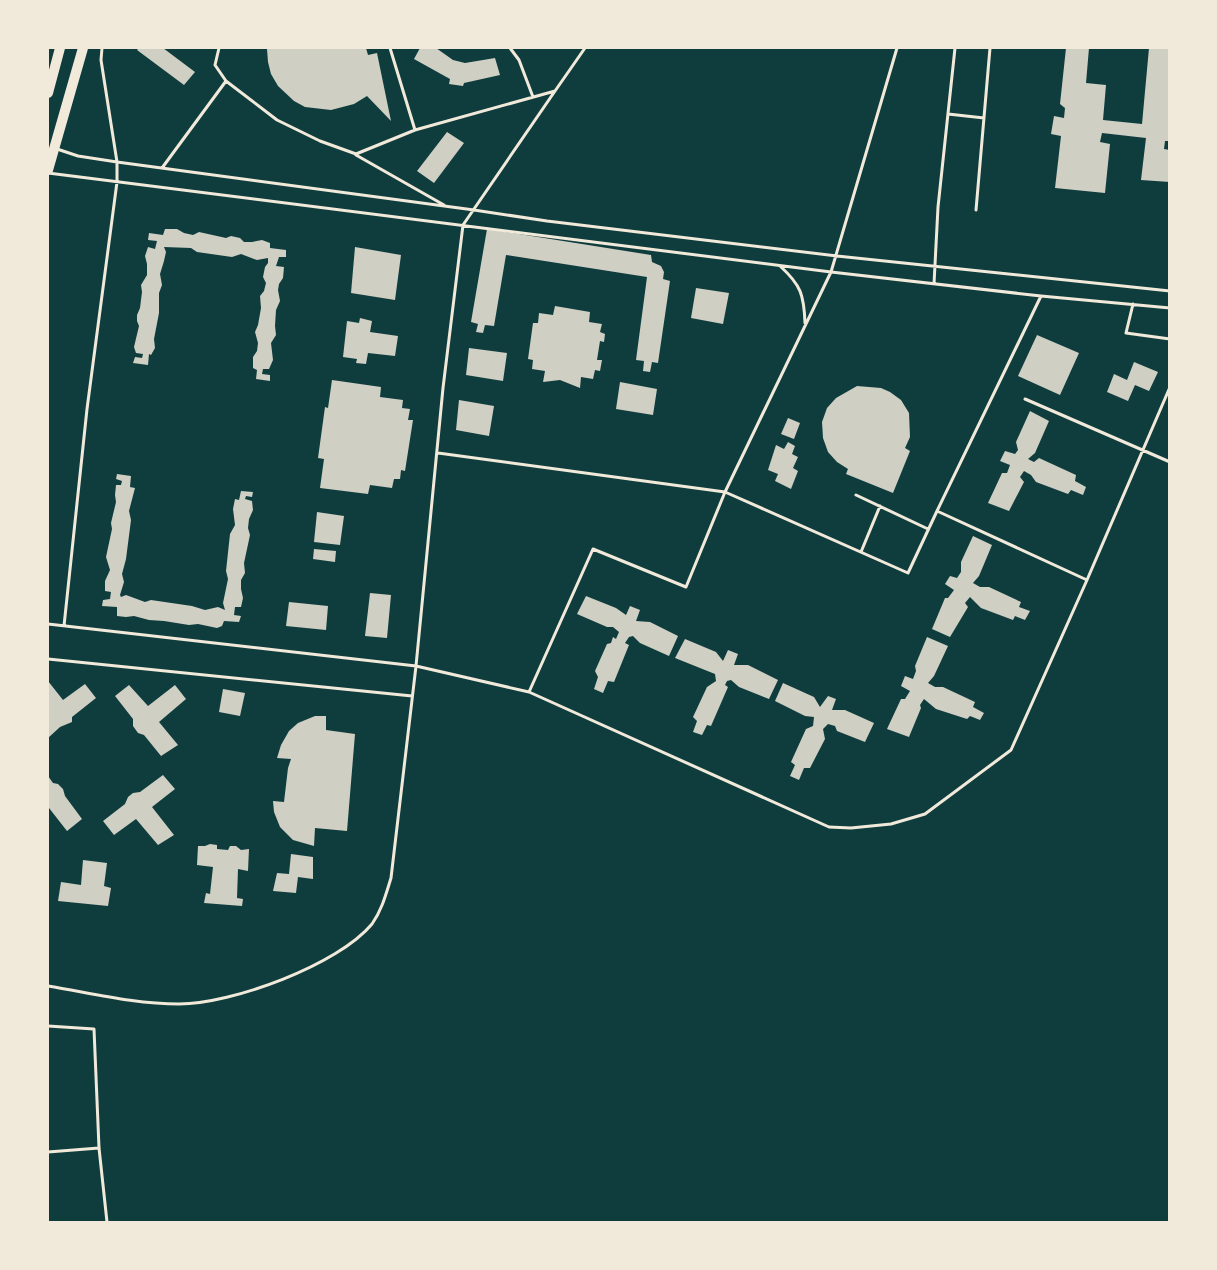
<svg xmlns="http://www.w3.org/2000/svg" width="1217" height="1270" font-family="Overpass,sans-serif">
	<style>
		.building { fill: #cfcfc3 }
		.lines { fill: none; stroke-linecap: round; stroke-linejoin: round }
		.service { stroke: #f1e9da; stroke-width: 3 }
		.trunk { stroke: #f1e9da; stroke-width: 10 }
	</style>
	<rect width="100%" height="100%" fill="#0f3d3e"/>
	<path class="building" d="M139 48H163L195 72 184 85 137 50Z
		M420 48H436L453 60 465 63 495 58 500 75 464 83 463 86 449 84 450 79 414 59Z
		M1066 48H1089L1086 83 1106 85 1103 120 1142 124 1149 48H1170L1168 93H1170V141H1165L1164 149 1170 150V182L1141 180 1146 138 1102 133 1100 142 1110 144 1105 193 1055 188 1061 136 1051 134 1054 116 1064 118 1065 108 1060 104Z
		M267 49 366 48 368 55 377 53 391 121 367 96 354 104 331 110 305 107 294 101 278 86 271 74 268 62Z
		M447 132 464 143 434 183 417 171Z
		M165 229H177L184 233 193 235 199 232 226 238 231 236 240 238 244 242H252L262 240 270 243V248L286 250V257H279L276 266 284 267 283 278 279 284 278 290 280 301 276 310 275 326 276 335 271 343 273 360 269 369H263L262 374 270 375V381L256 379 257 370 253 368V357L257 351 258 343 255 332 258 325 261 308 260 296 264 291 266 283 263 277 265 267 268 263V258L257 260 241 254 232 257 197 252 191 248 164 247 166 252 164 261 160 274 162 285 159 293V313L154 339 155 348 151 355 149 354 148 365 133 363 135 357 142 358 143 354 136 353 134 347 139 326 137 321V315L140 308 142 292 141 285 147 275V264L145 256 148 247 155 249 157 241 148 240 149 233 163 235Z
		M487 229 651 255 652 262 661 266 664 272 663 279 670 281 658 363 652 362 650 372 643 371 644 361 636 360 647 277 506 255 494 326 485 325 483 333 476 332 478 324 471 322Z
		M355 247 401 255 395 300 351 293Z
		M696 288 729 293 723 324 691 318Z
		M555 306 590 312 589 322 602 324 600 332 605 334 604 342 600 341 597 360H602L600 371 595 370 593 379 581 377 580 388 560 380 543 382 545 371 532 369 533 360 528 359 533 323H538L539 313 553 315Z
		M360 318 372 321 370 332 398 336 395 356 368 353 366 364 356 363 357 359 343 357 347 321 359 323Z
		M1037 335 1079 353 1060 395 1018 376Z
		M469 348 507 353 503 381 466 375Z
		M1134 362 1158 372 1149 391 1135 385 1128 401 1107 392 1114 374 1127 380Z
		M332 380 381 387 380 397 403 400 402 408 410 409 408 420H413L405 471 401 470 400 479H394L392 488 370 485 368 494 320 488 324 459 318 458 325 407 328 408Z
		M620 382 657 389 653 415 616 409Z
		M857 386 881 388 890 392 901 400 909 413 910 437 905 448 910 451 893 493 846 474 848 469 837 462 828 452 823 438 822 422 827 408 836 398Z
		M459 400 494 406 489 436 456 430Z
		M1030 411 1049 421 1035 453 1028 459 1034 462 1039 458 1076 475 1075 481 1086 487 1083 495 1071 490 1068 494 1036 482 1031 475 1024 471 1020 477 1024 482 1009 511 988 503 1002 473H1007L1010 465 1000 461 1005 451 1015 454 1018 450 1016 442Z
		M788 418 800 423 794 439 781 434Z
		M788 442 795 446 792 454 798 457 793 468 798 471 791 489 775 481 778 474 768 470 776 445 784 449Z
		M117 474 131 476 130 487 135 488 129 511 131 520 126 559 122 574 124 582 120 595 121 597 126 595 145 602 151 600 192 606 205 610 218 607 225 610 223 603 228 579 226 571 230 534 235 525 233 509 235 499 239 500 241 491 253 492 252 497 246 496 245 499 252 501 253 510 249 519 248 528 250 535 244 563 245 573 241 580V589L243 598 241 607H235L234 615 241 616 239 622 224 621 222 626 217 628 198 624 189 625 164 621 149 620 134 616 126 617 117 616V607L102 606 103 600 110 599 111 592 105 591V581L110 570 106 557 112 529 111 523 116 502 115 495 116 485H121L122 481 116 479Z
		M317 512 344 516 340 545 314 542Z
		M973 536 992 545 979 576 973 583 980 587H989L1021 602 1019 607 1030 611 1025 620 1015 616 1013 620 981 608 970 597 965 603 968 607 950 637 932 629 945 598H948L954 590 945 584 950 576 957 578 961 572V562Z
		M314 549 336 551 335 562 313 559Z
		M370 593 391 595 387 638 365 636Z
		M586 596 616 608 626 615 630 606 640 610 636 621 650 622 678 636 669 656 640 643 633 636 629 637 625 643 629 645 614 682 608 681 603 693 594 689 598 677 595 671 607 644 611 643 613 637 616 639 619 632 613 627H607L577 614Z
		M289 602 328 606 326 630 286 626Z
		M927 637 948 646 934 676 928 683 935 687H943L975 702 973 707 984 713 980 720 970 716 967 719 936 709 924 699 920 705 921 708 909 737 887 729 901 699H905L910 691 901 686 905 676 913 679 916 671 915 666Z
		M685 639 716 652 723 661 728 650 738 654 734 665H748L778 680 769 699 739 687 731 680 727 681 725 685 728 687 711 726 707 725 702 735 693 732 697 721 693 717 707 687 716 681 715 674 675 658Z
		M48 681 63 700 85 684 96 698 72 717V722L60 727 48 738Z
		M783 683 814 697 820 707 828 696 836 699 832 710H845L874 723 865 742 837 731 835 726 828 724 823 729 825 739 810 768H804L799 780 790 776 795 765 791 762 806 729 813 726 814 717 805 716 775 701Z
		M129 685 148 706 175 685 186 699 159 722 178 745 161 756 144 735 138 733 133 726V719L115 696Z
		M223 689 245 693 240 716 219 712Z
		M315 716H326V730L355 734 347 831 315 828 314 846 293 840 280 827 274 812 273 801 284 802 288 768 291 759 277 758 281 745 289 731 298 723Z
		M163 775 175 789 152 807 174 835 158 845 136 819 114 835 103 821 125 804 128 797 133 793 140 792Z
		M48 776 53 783 58 784 63 789 65 796 82 819 67 831 49 808 48 809Z
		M210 844 217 845V849L228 850 230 846H236L241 850 249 849 248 871 238 869 237 898 243 899 242 906 204 903 206 893 210 894 213 867 197 865 198 846H205Z
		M291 854 313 857V879L298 877 296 893 273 891 277 873 289 874Z
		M83 860 107 863 104 886 111 888 108 906 58 901 61 882 81 885Z"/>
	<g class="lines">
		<path class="service" d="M219 48 215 65 226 81 277 120 320 141 356 154 415 130 390 48
			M510 48 519 60 533 97
			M555 91 585 48
			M948 114 984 118
			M57 149 78 156 117 162 474 210 547 221 837 256 1170 291
			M356 155 444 205
			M162 168 226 81
			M48 173 831 272 1041 296 1170 308
			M976 210 990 48
			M780 266C801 285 804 295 805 323
			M934 284 938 207 955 48
			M1041 296 937 511 1087 580
			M1133 304 1126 333 1170 339
			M1025 399 1170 462
			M438 453 725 492 908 573 937 511
			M856 495 928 529
			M861 552 880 506
			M48 624 416 666 529 692 829 827 851 828 891 824 925 814 1011 750 1087 580 1170 387
			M64 626 87 409 117 182V162L101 60 102 48
			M48 659 412 696
			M529 692 593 549 686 587 725 492 831 272 897 48
			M48 986C91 993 135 1004 179 1004 232 1004 338 965 372 924 382 910 386 894 391 878L416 666 443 388 463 225 555 91 415 130
			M48 1026 94 1029 99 1148 107 1222
			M48 1152 99 1148"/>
		<path class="trunk" d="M48 93 60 48
			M48 170 83 48"/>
	</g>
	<rect width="1217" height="1270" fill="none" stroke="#f1e9da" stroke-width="98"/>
</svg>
